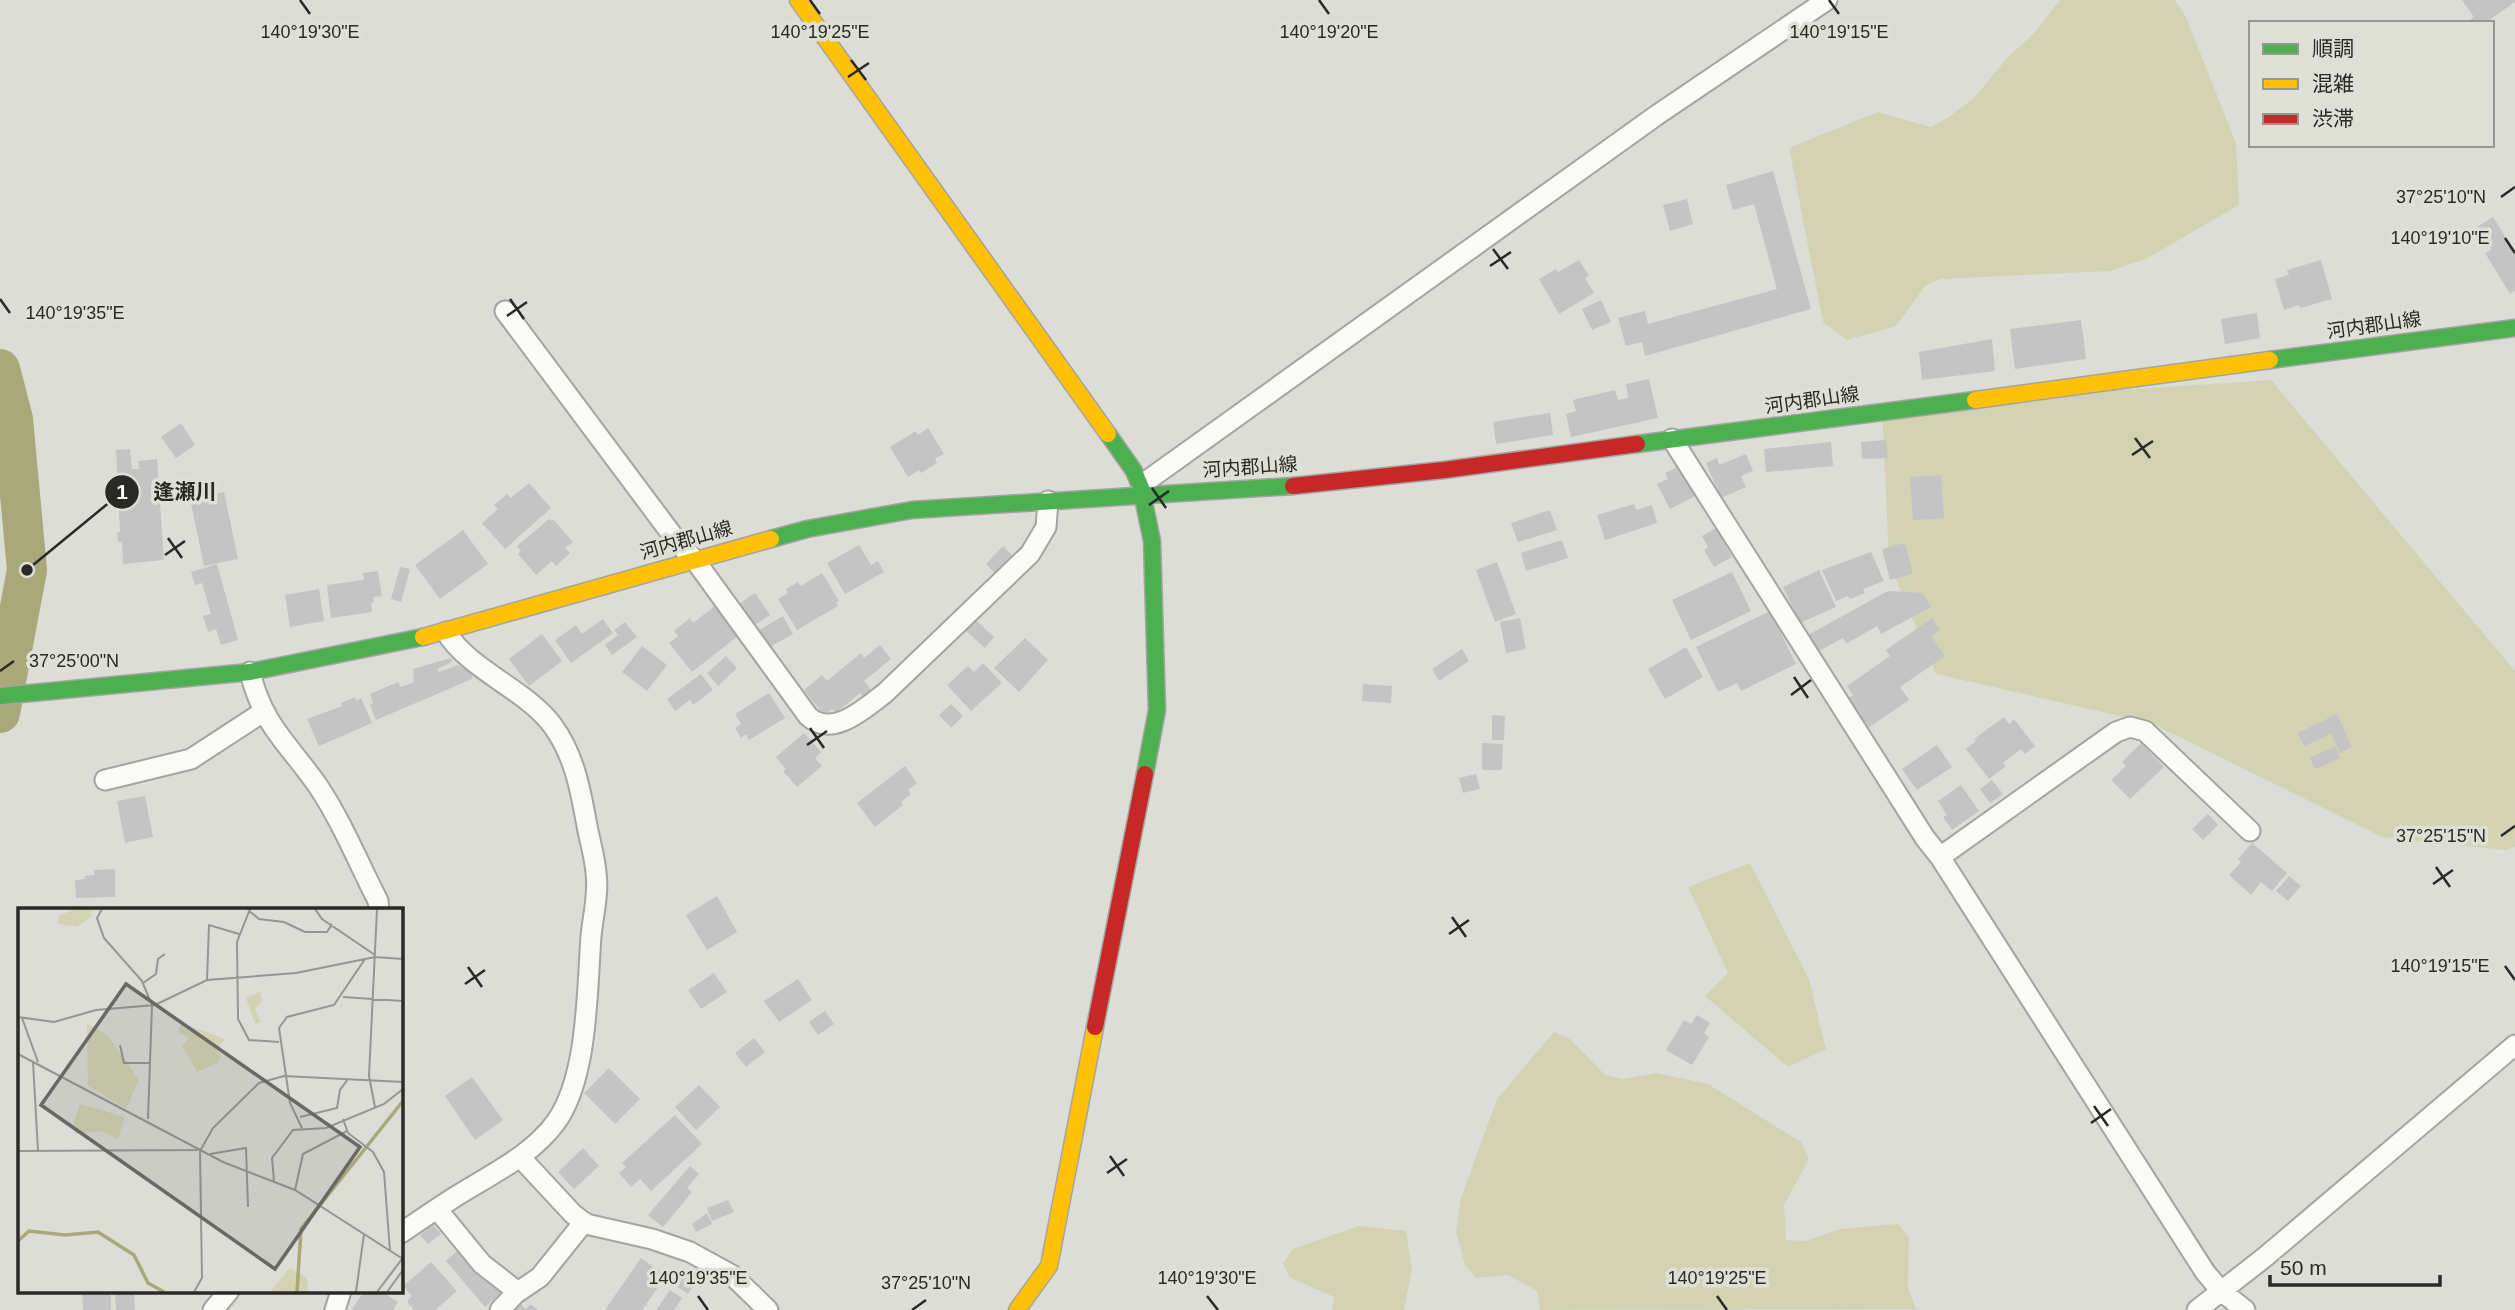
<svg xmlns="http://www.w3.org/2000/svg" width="2515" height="1310" font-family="Arial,'Noto Sans JP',sans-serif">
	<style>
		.green { fill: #d3d3b3 }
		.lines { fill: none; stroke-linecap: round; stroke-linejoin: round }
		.river { stroke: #a9a879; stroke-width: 40 }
		.building { fill: #c3c4c3 }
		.street-casing { stroke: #a4a5a0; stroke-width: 23 }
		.fast-casing { stroke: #a4a5a0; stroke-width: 19 }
		.slow-casing { stroke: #a4a5a0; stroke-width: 19 }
		.jam-casing { stroke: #a4a5a0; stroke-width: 19 }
		.street { stroke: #fafaf9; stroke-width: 19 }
		.fast { stroke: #4caf50; stroke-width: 16 }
		.slow { stroke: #ffc107; stroke-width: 16 }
		.jam { stroke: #c62828; stroke-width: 16 }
		.ticks { fill: none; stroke: #292a26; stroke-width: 2.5 }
		.labels { text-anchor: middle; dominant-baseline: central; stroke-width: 7; stroke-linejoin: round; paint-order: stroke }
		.street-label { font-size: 19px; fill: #292a26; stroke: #dfe0d5 }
		.inset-river { fill: none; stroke: #a9a879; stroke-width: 3.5 }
		.inset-road { fill: none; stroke: #959591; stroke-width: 2 }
		.view { fill: #686964; fill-opacity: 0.15; stroke: #686964; stroke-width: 3.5 }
		.inset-edge { fill: none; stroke: #292a26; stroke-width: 3.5 }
		.ticks-label { font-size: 18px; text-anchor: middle; fill: #292a26; stroke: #dfe0d5; stroke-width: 7; stroke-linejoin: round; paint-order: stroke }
		.leader { fill: none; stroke: #292a26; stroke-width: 2.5 }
		.callout-dot { fill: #292a26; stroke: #dfe0d5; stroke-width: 2.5 }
		.mark-label { font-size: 21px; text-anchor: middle; font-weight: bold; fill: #fff }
		.callout-label { font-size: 21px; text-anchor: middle; font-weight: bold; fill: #292a26; stroke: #dfe0d5; stroke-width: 7; stroke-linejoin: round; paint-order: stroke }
	</style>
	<rect width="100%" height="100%" fill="#ddddd8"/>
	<path class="green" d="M2060 0H2175L2186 17 2236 143 2239 205 2146 259 2110 271 1941 279 1926 285 1896 326 1847 340 1823 322 1789 148 1878 112 1931 127 1947 118 1974 98 2007 58 2033 34Z
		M2271 380 2515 671V847L2505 850 2382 837 2151 723 1936 674 1889 563 1882 406Z
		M1750 863 1809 979 1826 1049 1788 1067 1705 996 1728 973 1688 887Z
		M1554 1032 1570 1039 1605 1075 1622 1079 1656 1073 1708 1084 1801 1142 1809 1159 1784 1205 1786 1240 1806 1241 1840 1229 1898 1224 1909 1237 1908 1288 1916 1309 1540 1310 1537 1291 1508 1275 1476 1278 1465 1265 1456 1232 1461 1198 1497 1099Z
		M1358 1226 1406 1231 1412 1269 1404 1310H1332L1334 1297 1289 1277 1283 1263 1293 1249Z"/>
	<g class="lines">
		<path class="river" d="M0 369 13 419 27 570 0 713"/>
	</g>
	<path class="building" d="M2462 0H2515V2L2485 23H2466L2474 17Z
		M1773 171 1811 309 1645 356 1642 342 1626 346 1618 318 1645 311 1648 324 1777 289 1754 204 1733 210 1726 185Z
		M1687 199 1693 224 1670 231 1663 205Z
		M2493 217 2515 253V290L2510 294 2485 253 2491 250 2477 227Z
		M1579 260 1589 276 1585 278 1594 293 1559 314 1539 279 1556 269 1558 272Z
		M2321 260 2332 299 2300 308 2299 305 2284 310 2275 279 2289 275 2287 270Z
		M1601 300 1611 322 1592 330 1582 309Z
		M2257 313 2260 338 2225 344 2221 319Z
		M2081 320 2086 359 2015 369 2010 329Z
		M1992 339 1995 371 1922 380 1919 352Z
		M1649 379 1658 418 1571 437 1566 414 1576 411 1573 400 1615 390 1618 400 1628 398 1626 384Z
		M1550 413 1553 435 1496 444 1493 422Z
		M181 423 195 445 176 458 161 437Z
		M928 428 944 454 935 459 937 463 921 473 919 470 908 477 890 447 916 431 918 435Z
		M1886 440 1888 458 1862 459 1861 442Z
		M1831 442 1833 466 1766 472 1764 449Z
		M130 449 132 469H139L138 461 157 459 164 560 123 564 122 542H118L117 533 120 532 116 450Z
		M1746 454 1753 471 1741 476 1746 487 1721 498 1706 463 1717 458 1719 465Z
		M1681 465 1697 495 1670 509 1657 484 1668 479 1665 473Z
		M1941 475 1944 518 1913 520 1910 477Z
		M529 483 551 508 505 549 482 523 498 509 494 505 507 494 511 498Z
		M224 492 238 559 204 566 190 499Z
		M1634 504 1636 510 1652 505 1657 523 1605 540 1597 515Z
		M1550 510 1557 530 1518 542 1511 523Z
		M549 519 551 521 553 519 573 542 565 548 570 553 556 566 552 561 536 575 518 554 521 551 517 546Z
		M1716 528 1732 557 1714 567 1704 550 1708 547 1702 536Z
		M463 530 488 564 440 599 415 565Z
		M1562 540 1568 558 1526 571 1521 553Z
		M1905 543 1913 574 1890 580 1882 549Z
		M859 545 871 565 878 561 884 572 845 594 827 563Z
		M1003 546 1015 558 997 575 986 564Z
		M1871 552 1884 581 1863 589 1865 593 1850 599 1848 596 1836 601 1822 570Z
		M1497 562 1516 614 1495 622 1476 570Z
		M217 564 238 640 221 645 216 629 208 632 203 616 211 614 202 583 195 585 191 572Z
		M400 567 410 569 401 602 391 599Z
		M1819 570 1836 607 1800 623 1783 587Z
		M378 571 382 596 373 597 374 602 371 603 372 612 331 618 327 585 364 580 363 573Z
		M1732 572 1751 611 1691 640 1672 600Z
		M822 573 839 601 836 603 838 606 797 630 778 599 788 593 786 589 798 582 801 586Z
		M319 589 324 621 290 627 285 595Z
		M1888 591 1923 593 1931 607 1881 634 1877 626 1846 644 1843 638 1817 652 1808 635Z
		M755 593 770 615 753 626 739 604Z
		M715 606 738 636 692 672 669 643 678 636 674 631 690 618 693 623Z
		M1770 611 1796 664 1741 691 1737 683 1718 692 1696 647Z
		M783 616 793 634 768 648 759 630Z
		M1520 618 1526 649 1506 653 1500 622Z
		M1932 618 1940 630 1931 636 1945 656 1900 687 1909 700 1868 728 1848 698 1853 695 1847 686 1890 656 1886 650Z
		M603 619 613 633 571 663 555 640 576 625 582 634Z
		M976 620 994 637 985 648 965 630Z
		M625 622 637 637 612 655 605 645 618 635 614 630Z
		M542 634 562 661 529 686 509 659Z
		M1025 638 1048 660 1019 692 994 668Z
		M880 645 891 659 864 681 873 692 865 698 860 693 836 713 832 709 824 715 804 690 822 675 827 681 861 653 864 658Z
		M642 646 667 665 647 691 622 672Z
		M1686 647 1703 677 1665 699 1648 669Z
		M1462 649 1469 661 1439 681 1432 669Z
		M726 656 737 668 718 686 707 673Z
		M451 658 452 662 437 669 439 672 458 665 472 674V679L376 720 370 705 373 703 370 694 398 682 401 687 414 682 413 669Z
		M983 663 1002 683 971 711 947 685 968 666 974 672Z
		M701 674 713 690 693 705 690 700 675 711 667 699Z
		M1363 684 1392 686 1391 703 1362 701Z
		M769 693 785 718 749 740 746 734 741 738 735 728 741 724 735 714Z
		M355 697 356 701 361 698 372 723 319 746 307 719 342 706 341 703Z
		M951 704 963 716 951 728 939 715Z
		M2337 714 2352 747 2340 753 2331 734 2304 746 2298 733Z
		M1492 715 1505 716 1504 740H1492Z
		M2004 717 2009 724 2014 719 2035 746 2025 754 2021 749 2003 763 2006 766 1989 779 1966 749 1976 741 1974 739Z
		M804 733 821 752 815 758 822 766 797 787 783 771 786 769 776 757Z
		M1482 743 1503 744 1502 770H1482Z
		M2141 743 2164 767 2130 799 2111 780 2126 766 2122 762Z
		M1937 745 1952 767 1917 790 1902 769Z
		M2335 746 2340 758 2315 769 2310 758Z
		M905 766 917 783 908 790 911 794 901 802 903 805 875 827 857 803Z
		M1476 774 1480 789 1463 793 1459 778Z
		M1992 780 2003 794 1990 803 1980 789Z
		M1961 785 1979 811 1952 830 1943 817 1947 815 1938 801Z
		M145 796 153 837 125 843 117 801Z
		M2208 814 2218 825 2203 840 2192 829Z
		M2252 843 2287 873 2272 891 2261 882 2251 895 2229 875 2241 862 2238 859Z
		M115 869V897L76 898 75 880 85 879V876L94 875V870Z
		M2289 876 2301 886 2288 901 2276 891Z
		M717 896 737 932 707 950 686 915Z
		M714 973 727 992 701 1009 688 990Z
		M798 979 812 1000 779 1022 764 1001Z
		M825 1011 834 1024 818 1035 809 1022Z
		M1697 1015 1710 1023 1704 1033 1709 1037 1692 1065 1666 1050 1684 1020 1691 1024Z
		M754 1038 765 1052 746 1067 735 1053Z
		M609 1068 640 1099 615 1124 584 1093Z
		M472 1077 503 1120 475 1140 445 1096Z
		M699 1085 720 1107 696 1130 675 1107Z
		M675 1115 702 1144 651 1191 640 1179 631 1187 619 1173 626 1167 622 1163Z
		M583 1148 599 1166 574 1189 558 1172Z
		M690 1166 699 1174 687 1188 692 1192 663 1227 648 1215Z
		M728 1200 734 1212 712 1221 707 1208Z
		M707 1213 712 1224 696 1232 692 1224Z
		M433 1225 441 1234 428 1244 420 1235Z
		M462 1247 501 1293 485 1307 446 1261Z
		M641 1258 666 1276 642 1310H605Z
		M431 1262 457 1291 435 1310H414L407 1301 412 1296 403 1286Z
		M684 1271 697 1281 688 1294 674 1285Z
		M670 1290 682 1298 674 1310H656Z
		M82 1291H111V1310H83Z
		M115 1291H134L135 1310H116Z
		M364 1291H381L398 1302 393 1310H354L352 1309Z
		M518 1301 526 1309 531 1304 538 1310H509Z"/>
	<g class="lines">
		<defs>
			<path id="street" d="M505 311 679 544 694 559 808 716C832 739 865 708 885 693L1030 554 1046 527 1048 501
				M1672 439 1925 838 1940 857 2205 1272 2220 1290 2245 1310
				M1141 485 1657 115 1827 0
				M250 672C263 726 288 743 318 786 342 822 358 862 378 901L379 909
				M105 780 191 759 263 712
				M1940 857 2116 732 2130 727 2145 731 2250 831
				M520 1157 573 1214 586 1224 652 1239 690 1252 732 1275 768 1310
				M437 1209 482 1264 518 1292
				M401 1233C420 1220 439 1207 458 1195 492 1174 532 1155 556 1122 588 1077 587 991 591 936 593 916 599 893 596 873 595 859 591 845 588 831 581 794 576 758 553 726 527 690 469 670 446 632
				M213 1310 229 1291
				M335 1310 341 1291
				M500 1310 515 1294 540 1277 584 1222
				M2197 1310 2265 1257 2515 1045"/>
			<path id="fast" d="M2270 360 2515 328
				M1108 434 1134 471 1141 488 1152 541 1157 710 1145 774
				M1637 444 1975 400
				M771 539 807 529 912 510 1293 486
				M0 696 250 672 423 637"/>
			<path id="slow" d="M798 0 1108 434
				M1975 400 2270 360
				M423 637 771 539
				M1017 1310 1049 1266 1095 1027"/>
			<path id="jam" d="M1293 486 1444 470 1637 444
				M1095 1027 1145 774"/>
		</defs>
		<use href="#street" class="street-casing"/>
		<use href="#fast" class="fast-casing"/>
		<use href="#slow" class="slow-casing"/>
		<use href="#jam" class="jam-casing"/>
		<use href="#street" class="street"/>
		<use href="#fast" class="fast"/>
		<use href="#slow" class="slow"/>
		<use href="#jam" class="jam"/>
	</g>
	<path class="ticks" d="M300 0 310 14M810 0 820 14M1319 0 1329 14M1829 0 1839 14M851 60 866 80M848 77 869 63M2501 197 2515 187M2505 238 2515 253M1493 249 1508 269M1490 266 1511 252M0 299 10 313M510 299 524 319M507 316 527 302M2135 438 2150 458M2132 455 2153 441M1152 488 1166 508M1149 505 1169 491M168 538 182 558M165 555 185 541M0 671 14 661M1794 677 1808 698M1791 695 1811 680M810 728 824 748M807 745 827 731M2501 836 2515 826M2436 867 2450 887M2433 884 2453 870M1452 917 1466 937M1449 934 1469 920M2505 966 2515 980M468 967 482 987M465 984 485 970M2094 1106 2108 1126M2091 1123 2111 1109M1110 1156 1124 1176M1107 1173 1127 1159M698 1296 708 1310M1207 1296 1218 1310M1717 1296 1727 1310M912 1310 926 1300"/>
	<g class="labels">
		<g class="street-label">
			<text transform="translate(2374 325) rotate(-8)">河内郡山線</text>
			<text transform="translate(1812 400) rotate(-8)">河内郡山線</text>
			<text transform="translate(1250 467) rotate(-4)">河内郡山線</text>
			<text transform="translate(686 540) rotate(-16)">河内郡山線</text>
		</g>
	</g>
	<g transform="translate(18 908)">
		<rect width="385" height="385" fill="#ddddd8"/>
		<path d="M56 1H74L73 9 59 19 40 16 41 8ZM242 84 244 93 237 101 243 114 237 116 228 90ZM69 115 90 128 121 172 108 201 70 178ZM164 115 207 131 198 141 203 148 199 155 179 164 164 138 171 130 160 124ZM62 196 107 209 100 231 83 223 57 226 55 217ZM272 360 289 370 290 384H252Z" fill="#d3d3b3"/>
		<path class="inset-river" d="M0 333 11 323 47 327 80 324 116 347 130 375 146 384M279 384 283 321 385 193"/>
		<path class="inset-road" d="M84 1 79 10 86 30 124 73 134 97 130 211M232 1 219 34 220 111 231 132 261 134M297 1 304 11 357 47M230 2 241 11 266 14 287 24H309L314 16M189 72 191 17 221 26M125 75 138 66 140 51 147 46M325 89 385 93M0 109 36 114 78 102 137 97 189 72 278 65 357 49 385 51M4 110 20 154M102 137 106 155H131M0 146 205 254 277 282 385 351M15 154 20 243M357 199 351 168 359 1M282 209 319 200 322 182 330 171M325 211 330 225 355 244 366 264 372 343M284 220 272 195 261 120 269 109 316 97 347 51M0 243 180 242M192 246 228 240 230 299M256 273 254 250 275 222 308 220 366 196 385 181M277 282 285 246 329 223M176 384 184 370 182 243 195 220 241 175 266 168 385 174M338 384 346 326M359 384 384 351M369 384 385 362"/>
		<path class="view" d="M108 76 342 239 257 361 23 197Z"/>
		<rect width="385" height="385" class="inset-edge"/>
	</g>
	<g class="ticks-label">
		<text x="310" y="38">140°19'30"E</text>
		<text x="820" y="38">140°19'25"E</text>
		<text x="1839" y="38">140°19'15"E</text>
		<text x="1329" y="38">140°19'20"E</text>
		<text x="2441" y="203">37°25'10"N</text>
		<text x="2440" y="244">140°19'10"E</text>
		<text x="75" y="319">140°19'35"E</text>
		<text x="74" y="667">37°25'00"N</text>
		<text x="2441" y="842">37°25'15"N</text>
		<text x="2440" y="972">140°19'15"E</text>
		<text x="698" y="1284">140°19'35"E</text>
		<text x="1207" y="1284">140°19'30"E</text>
		<text x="1717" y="1284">140°19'25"E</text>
		<text x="926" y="1289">37°25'10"N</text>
	</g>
	<path class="leader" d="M27 570L122 492"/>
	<g class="callout-dot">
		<circle cx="27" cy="570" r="7"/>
		<circle cx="122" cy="492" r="18"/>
	</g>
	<g class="mark-label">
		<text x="122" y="499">1</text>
	</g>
	<g class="callout-label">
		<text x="185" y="499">逢瀬川</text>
	</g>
	<rect x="2249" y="21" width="245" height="126" fill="#dfe0d5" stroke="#96978f" stroke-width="2"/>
	<rect x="2263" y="44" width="35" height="10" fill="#4caf50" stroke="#96978f" stroke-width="2"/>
	<text x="2312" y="56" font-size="21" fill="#292a26">順調</text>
	<rect x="2263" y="79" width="35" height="10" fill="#ffc107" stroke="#96978f" stroke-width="2"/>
	<text x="2312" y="91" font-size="21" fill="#292a26">混雑</text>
	<rect x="2263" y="114" width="35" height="10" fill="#c62828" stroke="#96978f" stroke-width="2"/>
	<text x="2312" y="126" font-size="21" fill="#292a26">渋滞</text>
	<path d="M2270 1275v10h170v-10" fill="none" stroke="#292a26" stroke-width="3.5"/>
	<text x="2280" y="1275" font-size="21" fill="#292a26" stroke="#dfe0d5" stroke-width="5" paint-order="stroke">50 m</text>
</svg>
